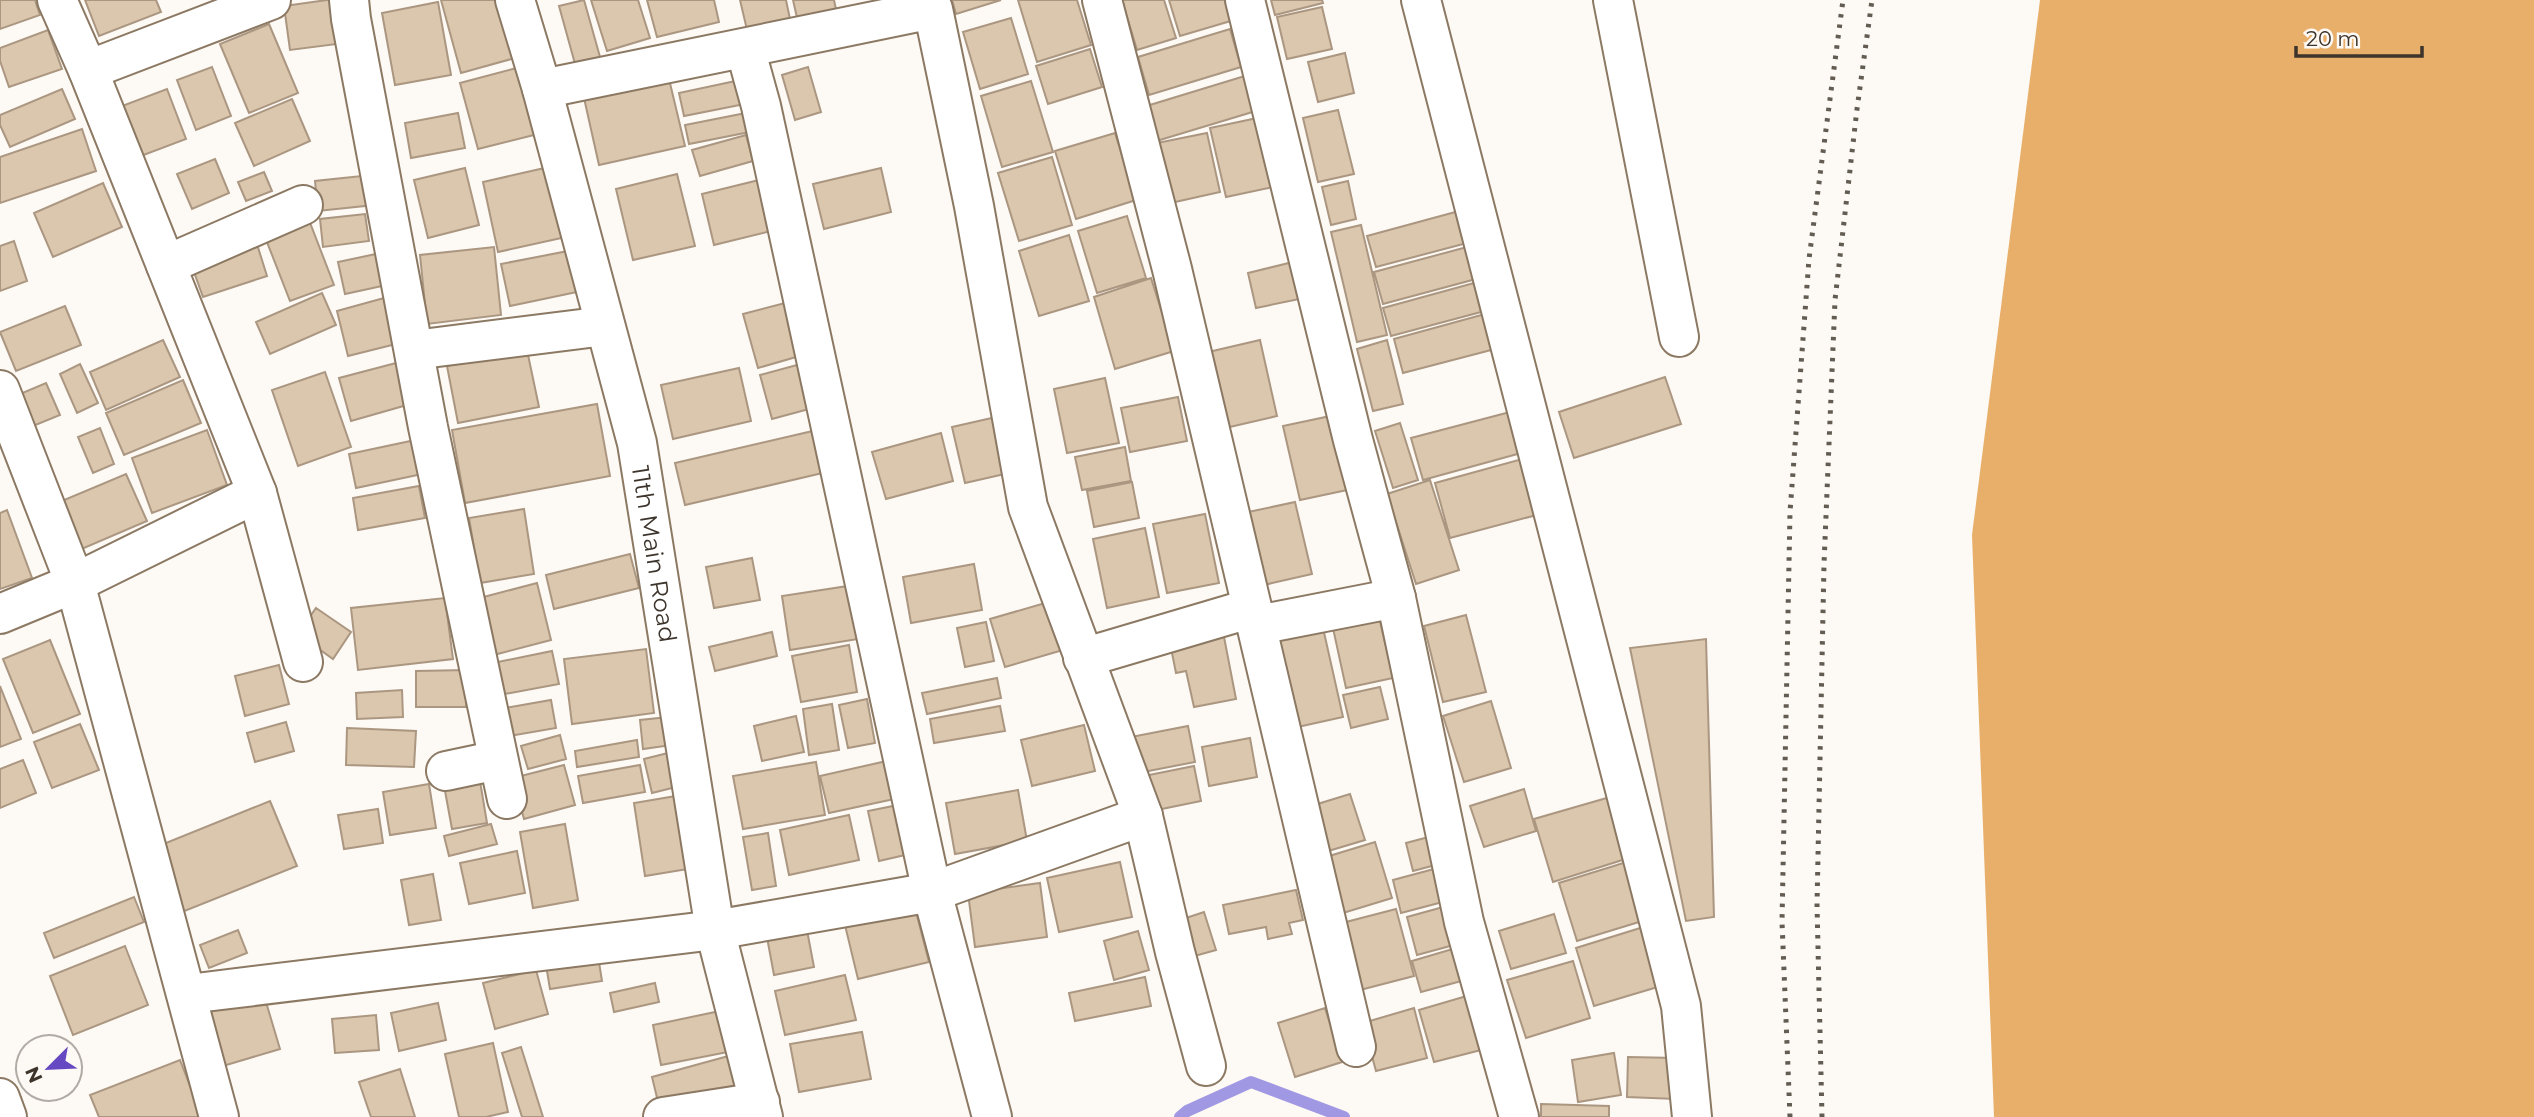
<svg xmlns="http://www.w3.org/2000/svg" width="2534" height="1117" font-family="Montserrat,sans-serif">
	<style>
		.forest { fill: #e8af6a }
		.lines { fill: none; stroke-linecap: round; stroke-linejoin: round }
		.stream { stroke: #a198e3; stroke-width: 12 }
		.building { fill: #dbc6ae; stroke: #ab9781; stroke-width: 2 }
		.minor-casing { stroke: #8c7963; stroke-width: 42 }
		.minor { stroke: #fff; stroke-width: 38 }
		.rail { stroke: #635c53; stroke-width: 5; stroke-dasharray: 3.5 7; stroke-linecap: butt }
		.labels { text-anchor: middle; dominant-baseline: central; stroke-width: 5; stroke-linejoin: round; paint-order: stroke }
		.street-label { font-size: 24px; fill: #3d352c; stroke: #fdf9f4 }
	</style>
	<rect width="100%" height="100%" fill="#fdf9f4"/>
	<path class="forest" d="M2040 0H2534V1117H1994L1972 535Z"/>
	<g class="lines">
		<path class="stream" d="M1180 1117 1187 1111 1251 1082 1344 1117"/>
	</g>
	<path class="building" d="M0 0H35L40 15 0 29Z
		M85 0H156L161 12 99 36Z
		M327 0H339L345 43 290 50 284 6Z
		M441 0H499L515 58 461 73Z
		M584 0 602 64 577 71 559 6Z
		M591 0H638L650 38 607 51Z
		M647 0H714L719 22 657 37Z
		M740 0H786L791 24 748 34Z
		M793 0H834L837 14 798 22Z
		M952 0H1001L956 14Z
		M1018 0H1077L1091 45 1037 62Z
		M1122 0H1164L1176 38 1137 50Z
		M1169 0H1228L1234 20 1180 36Z
		M1271 0H1322L1323 3 1275 15Z
		M438 2 451 75 395 85 382 13Z
		M1322 7 1332 49 1287 59 1277 17Z
		M1011 18 1028 74 980 89 963 32Z
		M269 24 298 93 249 113 220 44Z
		M1230 29 1241 67 1149 95 1138 57Z
		M48 30 62 69 9 87 0 61V48Z
		M1090 49 1102 87 1048 104 1036 66Z
		M1345 53 1354 93 1318 102 1308 62Z
		M212 67 231 116 196 130 177 80Z
		M520 67 538 134 478 149 460 83Z
		M808 67 821 112 795 120 782 75Z
		M1248 75 1259 110 1150 143 1140 108Z
		M669 79 685 146 599 165 584 98Z
		M745 79 750 103 684 116 679 93Z
		M1031 81 1053 152 1002 167 981 96Z
		M62 89 75 119 10 147 0 125V115Z
		M167 89 186 139 141 156 122 106Z
		M292 99 310 141 254 166 235 123Z
		M1338 110 1354 174 1318 182 1303 118Z
		M751 112 755 131 689 144 685 125Z
		M458 113 465 148 411 158 405 123Z
		M1262 117 1278 186 1226 197 1210 128Z
		M82 129 96 171 0 203V157Z
		M1115 133 1136 200 1076 219 1055 151Z
		M1207 133 1220 192 1166 204 1152 144Z
		M746 135 753 161 700 176 692 150Z
		M1052 157 1072 225 1019 241 998 173Z
		M215 159 229 193 192 209 177 174Z
		M549 167 566 237 498 252 483 182Z
		M465 168 479 225 428 238 414 180Z
		M881 168 891 212 824 229 813 184Z
		M264 172 272 191 246 201 238 182Z
		M677 174 695 246 633 260 616 189Z
		M371 175 374 205 318 211 315 181Z
		M763 179 775 230 714 245 702 194Z
		M1348 181 1356 219 1331 225 1322 187Z
		M103 183 122 227 53 257 34 213Z
		M1459 211 1467 243 1376 267 1367 236Z
		M365 214 369 241 323 247 320 219Z
		M1127 216 1146 278 1097 293 1078 231Z
		M309 220 334 285 290 301 265 237Z
		M1361 225 1387 335 1357 342 1331 232Z
		M1069 235 1089 301 1039 316 1019 251Z
		M14 241 27 281 0 291V246Z
		M256 241 267 276 203 297 190 261Z
		M494 247 501 315 427 324 420 255Z
		M1467 247 1476 279 1383 304 1374 272Z
		M390 251 396 283 345 294 338 262Z
		M568 251 577 292 510 306 501 264Z
		M1301 260 1309 297 1256 308 1248 273Z
		M1151 278 1174 351 1115 369 1094 297Z
		M1474 283 1481 312 1391 336 1383 308Z
		M322 293 336 325 270 354 256 322Z
		M384 298 396 344 348 356 337 311Z
		M789 302 803 355 758 368 743 314Z
		M65 306 81 345 16 371 0 332Z
		M1485 314 1495 349 1403 373 1394 339Z
		M163 340 180 377 106 410 90 372Z
		M1260 340 1277 416 1221 429 1204 353Z
		M1387 340 1403 404 1373 411 1357 349Z
		M527 350 539 407 458 423 447 366Z
		M808 362 820 406 772 419 760 375Z
		M396 363 407 405 351 421 339 378Z
		M80 364 98 403 77 413 60 374Z
		M739 368 751 421 673 439 661 385Z
		M325 372 351 447 298 466 272 390Z
		M1665 377 1681 424 1574 458 1559 412Z
		M1105 378 1119 443 1067 453 1054 389Z
		M183 380 201 423 124 455 106 413Z
		M46 383 60 415 33 426 20 394Z
		M1178 397 1187 441 1130 452 1121 408Z
		M597 404 610 476 465 503 452 430Z
		M1510 412 1521 453 1423 480 1411 438Z
		M1005 415 1018 471 965 483 952 427Z
		M1335 415 1352 489 1300 500 1283 426Z
		M1400 423 1418 480 1393 488 1375 431Z
		M100 428 114 464 93 473 78 437Z
		M207 430 227 485 152 513 132 458Z
		M817 430 827 472 685 505 675 463Z
		M941 433 953 481 886 499 872 452Z
		M420 439 427 473 356 488 349 454Z
		M1125 447 1131 481 1082 490 1075 457Z
		M1533 456 1548 512 1450 538 1435 483Z
		M126 474 147 521 77 551 57 503Z
		M1430 480 1459 570 1416 584 1387 494Z
		M1132 482 1139 518 1094 527 1087 491Z
		M419 486 425 518 358 530 353 498Z
		M1295 502 1312 574 1255 587 1239 514Z
		M524 509 534 574 480 583 469 518Z
		M7 510 32 578 0 589V513Z
		M1205 514 1219 583 1167 593 1153 524Z
		M1145 528 1159 597 1107 608 1093 539Z
		M630 554 639 588 554 609 546 575Z
		M752 558 760 600 714 608 706 567Z
		M974 564 982 610 911 623 903 577Z
		M537 583 551 640 490 656 476 599Z
		M848 586 858 639 790 650 782 596Z
		M445 598 453 659 358 670 351 608Z
		M1059 599 1073 647 1005 667 990 619Z
		M316 608 351 632 333 659 298 634Z
		M1377 608 1393 678 1346 688 1331 619Z
		M1466 615 1486 692 1443 702 1424 626Z
		M1321 619 1343 717 1293 728 1271 630Z
		M986 622 994 661 965 667 957 628Z
		M772 632 777 656 715 671 709 647Z
		M1224 637 1236 699 1194 707 1186 671 1176 673 1171 648Z
		M1706 639 1714 917 1686 921 1630 648Z
		M50 640 80 714 33 733 3 659Z
		M849 645 857 692 801 702 792 656Z
		M646 649 654 713 572 724 564 659Z
		M552 651 559 684 494 696 488 664Z
		M279 665 289 704 245 716 235 676Z
		M467 670 466 707H416V671Z
		M997 678 1001 698 927 714 922 693Z
		M0 686 21 739 0 747Z
		M1380 687 1388 719 1351 728 1343 695Z
		M402 690 403 717 357 719 356 693Z
		M867 699 875 743 848 748 839 705Z
		M551 700 556 728 504 737 499 709Z
		M1491 701 1511 768 1464 782 1443 716Z
		M832 704 839 750 809 755 803 709Z
		M1000 706 1005 731 934 743 930 719Z
		M796 716 804 752 762 761 754 726Z
		M668 717 672 745 643 749 640 720Z
		M286 722 294 751 255 762 247 733Z
		M80 724 99 770 52 788 34 742Z
		M1084 725 1095 771 1032 786 1021 740Z
		M1188 726 1195 762 1138 773 1131 737Z
		M347 728 416 731 414 767 346 765Z
		M560 735 566 759 528 769 521 746Z
		M1250 738 1257 777 1209 786 1202 747Z
		M637 740 639 757 577 767 575 751Z
		M676 751 684 785 652 793 644 759Z
		M23 760 36 793 0 808V769Z
		M891 760 899 798 829 813 820 776Z
		M816 762 825 815 743 829 733 776Z
		M564 765 575 805 524 819 513 778Z
		M640 765 645 792 583 803 578 776Z
		M1194 766 1201 801 1147 812 1139 777Z
		M479 775 487 823 452 829 443 780Z
		M429 784 436 828 390 835 383 792Z
		M1524 789 1536 831 1484 847 1470 806Z
		M1018 790 1027 841 955 854 946 803Z
		M1350 794 1365 840 1325 852 1311 806Z
		M682 795 694 868 645 876 634 803Z
		M1617 795 1635 856 1553 882 1534 819Z
		M270 801 297 866 177 914 151 849Z
		M903 804 914 853 879 861 868 811Z
		M378 809 383 843 344 849 338 815Z
		M849 815 859 860 789 875 780 830Z
		M491 824 497 844 449 856 444 836Z
		M565 824 578 900 533 908 520 832Z
		M768 833 776 886 752 890 743 837Z
		M1436 835 1443 863 1413 871 1406 843Z
		M1375 842 1392 898 1343 913 1326 857Z
		M517 851 525 893 469 904 460 863Z
		M1633 860 1652 918 1577 941 1559 883Z
		M1120 862 1132 917 1059 932 1047 878Z
		M1445 866 1454 899 1401 913 1393 880Z
		M433 874 441 920 409 925 401 880Z
		M1040 883 1047 937 975 947 968 893Z
		M1296 890 1303 920 1289 923 1292 934 1268 939 1266 927 1229 934 1223 905Z
		M134 897 144 922 54 958 44 933Z
		M914 904 929 962 858 979 844 921Z
		M1454 904 1465 942 1417 955 1407 917Z
		M1396 909 1414 976 1360 990 1342 923Z
		M1204 912 1216 950 1191 957 1180 920Z
		M1554 914 1566 953 1511 969 1499 931Z
		M1653 924 1671 983 1594 1006 1576 948Z
		M806 925 814 967 774 975 766 932Z
		M238 930 247 953 209 968 200 945Z
		M1138 931 1149 970 1114 980 1104 941Z
		M125 946 148 1005 73 1035 50 976Z
		M1456 948 1465 980 1421 992 1412 961Z
		M598 956 602 981 550 989 546 965Z
		M1573 961 1590 1018 1526 1038 1507 980Z
		M536 970 548 1014 495 1029 483 983Z
		M845 975 856 1020 785 1035 775 991Z
		M1145 977 1151 1006 1075 1021 1069 993Z
		M655 983 659 1002 614 1012 610 993Z
		M263 992 280 1049 223 1066 206 1008Z
		M1470 995 1485 1049 1434 1062 1419 1010Z
		M438 1003 446 1040 399 1051 391 1013Z
		M1325 1008 1342 1062 1295 1077 1278 1023Z
		M1414 1008 1427 1058 1376 1071 1363 1023Z
		M720 1011 728 1052 661 1065 653 1025Z
		M376 1015 379 1050 335 1053 332 1019Z
		M862 1032 871 1079 799 1092 790 1044Z
		M493 1043 508 1112 486 1117H459L445 1054Z
		M521 1047 543 1117H522L502 1053Z
		M1614 1053 1621 1095 1578 1102 1572 1060Z
		M732 1055 740 1084 659 1106 652 1077Z
		M1628 1057 1677 1058 1676 1099 1627 1097Z
		M180 1060 202 1117H99L90 1095Z
		M400 1069 415 1117H371L359 1082Z
		M1541 1104 1609 1106V1117H1541Z"/>
	<g class="lines">
		<defs>
			<g id="minor">
				<path d="M57 0 88 70 257 493 303 662"/>
				<path d="M349 0 351 19 428 427 507 799"/>
				<path id="s1" d="M515 0 542 89 637 443 715 930 763 1117"/>
				<path d="M1102 0 1172 269 1356 1047"/>
				<path d="M1245 0 1353 440 1396 598 1464 922 1519 1117"/>
				<path d="M1421 0 1681 1006 1692 1117"/>
				<path d="M1613 0 1679 337"/>
				<path d="M745 48 761 106 932 892 992 1117"/>
				<path d="M88 70 271 0"/>
				<path d="M542 89 933 9 974 206 1028 507 1143 816 1175 952 1206 1066"/>
				<path d="M166 265 303 205"/>
				<path d="M414 350 605 326"/>
				<path d="M0 390 75 583 0 614"/>
				<path d="M1258 625 1396 598"/>
				<path d="M1083 658 1252 608"/>
				<path d="M446 771 498 760"/>
				<path d="M188 994 715 930 932 892 1143 816"/>
				<path d="M0 1098 7 1117"/>
				<path d="M219 1117 75 583 257 493"/>
				<path d="M663 1117 760 1102"/>
			</g>
		</defs>
		<use href="#minor" class="minor-casing"/>
		<use href="#minor" class="minor"/>
		<path class="rail" d="M1790 1117 1782 922 1790 512 1809 259 1843 0
			M1822 1117 1817 905 1824 564 1835 300 1857 109 1872 0"/>
	</g>
	<g class="labels">
		<g class="street-label">
			<text stroke="none"><textPath href="#s1" startOffset="572">11th Main Road</textPath></text>
		</g>
	</g>
	<g transform="translate(49 1068) rotate(246)"><circle r="33" fill="#fdf9f4" stroke="#b0aba4" stroke-width="2"/>
	<path d="M0-5L12 26L0 18L-12 26Z" fill="#6649c2"/>
	<text y="-10" font-size="19" font-weight="bold" text-anchor="middle" fill="#3d352c">N</text>
	</g>
	<path d="M2296 46v10h126v-10" fill="none" stroke="#3d352c" stroke-width="3.5"/>
	<text x="2306" y="46" font-size="21" fill="#3d352c" stroke="#fdf9f4" stroke-width="5" paint-order="stroke">20 m</text>
</svg>
